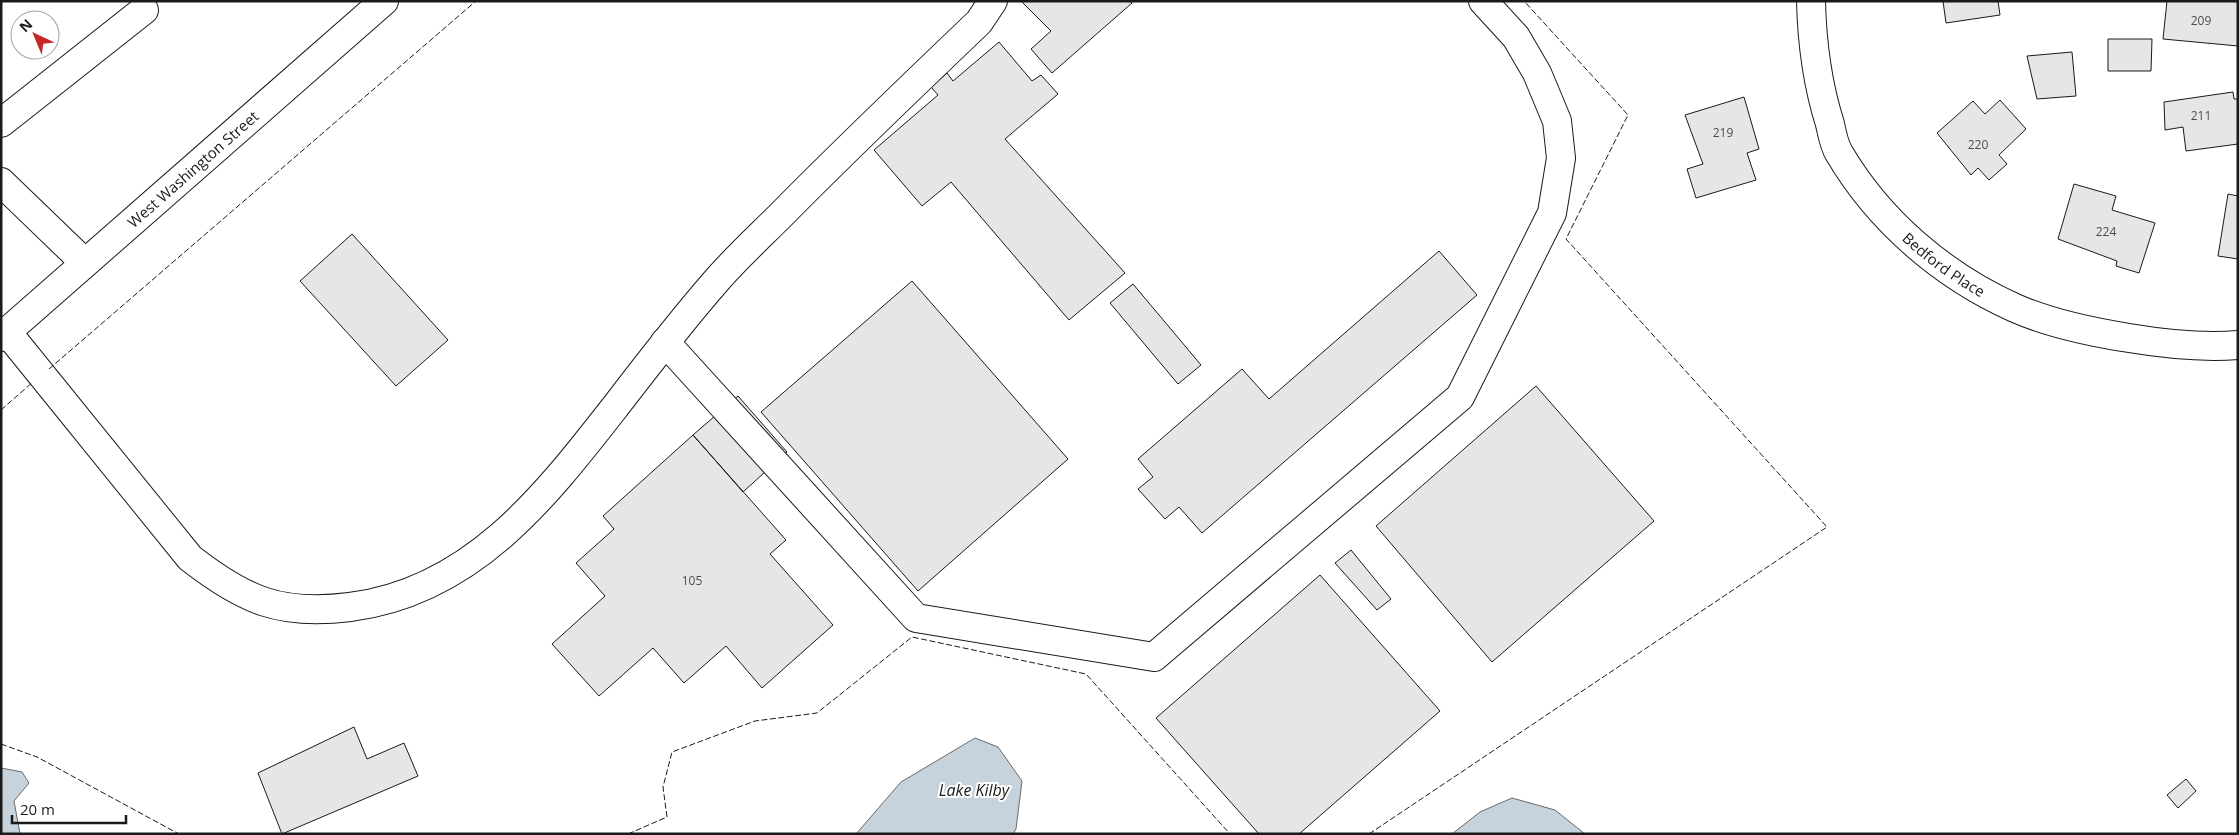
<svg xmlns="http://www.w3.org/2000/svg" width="2239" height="835" font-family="'Open Sans',sans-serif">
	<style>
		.water { fill: #c6d2dc; stroke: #6a6a6a }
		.building { fill: #e6e6e6; stroke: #1a1a1a }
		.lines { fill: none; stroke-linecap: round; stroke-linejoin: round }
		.minor-casing { stroke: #1a1a1a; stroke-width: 30 }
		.major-casing { stroke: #1a1a1a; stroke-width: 30 }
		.minor { stroke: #fff; stroke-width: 28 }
		.major { stroke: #fff; stroke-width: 28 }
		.fence { stroke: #1a1a1a; stroke-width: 1; stroke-dasharray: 6 2.5; stroke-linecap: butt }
		.labels { text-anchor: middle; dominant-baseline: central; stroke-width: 4; stroke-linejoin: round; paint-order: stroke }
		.number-label { font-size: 12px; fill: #4d4d4d }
		.street-label { font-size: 15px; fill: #1a1a1a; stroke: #fff }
		.water-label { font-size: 16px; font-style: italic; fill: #1a1a1a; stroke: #fff }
	</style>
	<rect width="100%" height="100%" fill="#fff"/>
	<path class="water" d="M975 738 998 747 1022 781 1016 829 1013 834H856L901 782Z
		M1 768 22 772 29 783 14 801 20 834H1Z
		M1512 798 1555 810 1585 834H1452L1480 812Z"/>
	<path class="building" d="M1021 1H1130L1132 3 1052 73 1031 49 1051 31Z
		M1943 1H1998L2000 15 1946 23Z
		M2167 1H2238V46L2163 39Z
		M2108 39H2152L2151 71H2108Z
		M999 42 1032 81 1041 75 1058 94 1005 139 1125 273 1069 320 951 182 922 206 874 150 938 95 931 87 947 73 953 81Z
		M2072 52 2076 96 2037 99 2027 56Z
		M2233 92 2234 99H2238V144L2186 151 2183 127 2165 130 2164 102Z
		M1744 97 1759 149 1747 153 1756 180 1696 198 1687 169 1703 164 1685 115Z
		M2000 100 2026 129 1999 155 2007 164 1989 180 1978 168 1971 175 1937 133 1973 101 1985 114Z
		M2074 184 2116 196 2112 210 2155 223 2139 273 2116 266 2117 261 2058 239Z
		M2228 194 2238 196V259L2218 256Z
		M352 234 448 340 396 386 300 281Z
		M1439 251 1477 295 1202 533 1179 507 1165 519 1138 489 1153 477 1138 459 1242 369 1269 399Z
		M912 281 1068 459 918 591 761 412Z
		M1133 284 1201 365 1178 384 1110 303Z
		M1536 386 1654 521 1492 662 1376 526Z
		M738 396 787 452 743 492 693 435Z
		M693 435 786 540 770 554 833 625 762 688 726 646 684 683 653 648 599 696 552 644 605 596 576 563 614 529 603 516Z
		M1351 550 1391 599 1377 610 1335 563Z
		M1320 575 1440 711 1299 834H1259L1156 718Z
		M354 727 367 759 404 743 418 776 282 834 258 773Z
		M2186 779 2196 791 2178 808 2167 795Z"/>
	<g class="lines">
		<defs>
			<g id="minor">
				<path id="s1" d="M1811 1C1812 44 1817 83 1830 124 1832 133 1834 145 1839 153 1879 221 1943 276 2015 308 2051 324 2091 332 2129 338 2165 344 2201 348 2238 345"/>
				<path d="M1 123 144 10"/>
				<path d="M1 182 85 263"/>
				<path d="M7 332 190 558C244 600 280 616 350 607 471 592 544 498 615 407 648 364 681 321 717 280 737 257 761 235 783 213 847 148 913 85 979 22L993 1"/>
				<path d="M665 342 916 618 1154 657 1460 397 1552 213 1561 158 1557 121 1537 73 1516 37 1483 1"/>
			</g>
			<g id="major">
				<path id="s2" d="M1 337 384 1"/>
			</g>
		</defs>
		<use href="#minor" class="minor-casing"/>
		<use href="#major" class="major-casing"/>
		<use href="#minor" class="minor"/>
		<use href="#major" class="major"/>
		<path class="fence" d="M49 369 476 1
			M1 410 33 382
			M1 744 37 757 179 834
			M628 834 667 817 663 787 672 752 755 721 817 713 912 637 1086 674 1230 834
			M1369 834 1827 527 1566 239 1628 115 1524 1"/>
	</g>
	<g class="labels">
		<g class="number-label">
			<text x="2201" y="20">209</text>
			<text x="2201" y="115">211</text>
			<text x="1723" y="132">219</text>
			<text x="1978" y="144">220</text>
			<text x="2106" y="231">224</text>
			<text x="692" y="580">105</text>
		</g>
		<g class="street-label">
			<text stroke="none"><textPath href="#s2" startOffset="255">West Washington Street</textPath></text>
			<text stroke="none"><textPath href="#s1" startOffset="310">Bedford Place</textPath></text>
		</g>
		<g class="water-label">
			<text x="974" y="790">Lake Kilby</text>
		</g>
	</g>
	<rect width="2239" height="835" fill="none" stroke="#1a1a1a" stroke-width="5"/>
	<g transform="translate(35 35) rotate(316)"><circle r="24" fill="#ffffff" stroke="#a3a3a3"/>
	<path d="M0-4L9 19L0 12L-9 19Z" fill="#c62828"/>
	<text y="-8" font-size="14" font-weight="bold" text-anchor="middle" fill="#1a1a1a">N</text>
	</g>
	<path d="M12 815v8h114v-8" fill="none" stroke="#1a1a1a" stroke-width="2.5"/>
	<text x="20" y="815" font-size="15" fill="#1a1a1a" stroke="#ffffff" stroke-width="4" paint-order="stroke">20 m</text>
</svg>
